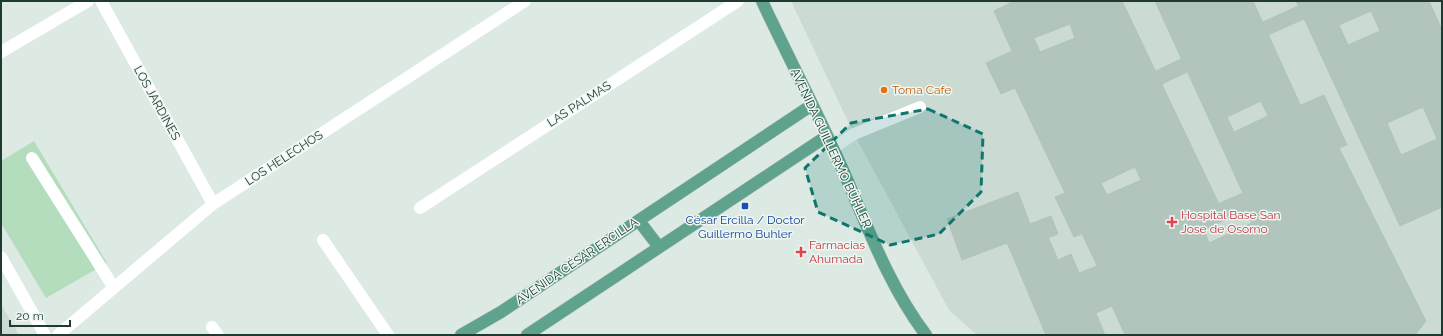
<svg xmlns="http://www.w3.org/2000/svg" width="1443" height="336" font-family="Raleway,sans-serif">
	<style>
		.built { fill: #cbdad3 }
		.green { fill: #b4ddbd }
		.building { fill: #b2c5bd; stroke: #afc4ba; fill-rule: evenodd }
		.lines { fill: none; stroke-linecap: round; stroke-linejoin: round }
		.major-casing { stroke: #bcc4c1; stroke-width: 13 }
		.minor { stroke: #fff; stroke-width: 12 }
		.major { stroke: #5fa28e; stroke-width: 12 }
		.marked { fill: #0f766e; fill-opacity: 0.2; stroke: #0f766e; stroke-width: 3; stroke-dasharray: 8 5; stroke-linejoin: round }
		.food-dot { fill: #e8710a; stroke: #eef7f2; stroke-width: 1.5 }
		.transit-dot { fill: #1a4fb4; stroke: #eef7f2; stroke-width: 1.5 }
		.health-dot { fill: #e0444e; stroke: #eef7f2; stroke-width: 1.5 }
		.labels { text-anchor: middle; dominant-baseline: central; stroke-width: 3; stroke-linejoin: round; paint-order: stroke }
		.food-label { font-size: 12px; fill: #c56008; stroke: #eef7f2; text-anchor: start }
		.street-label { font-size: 12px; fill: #1e3a31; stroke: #eef7f2 }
		.health-label { font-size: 12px; fill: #be3a42; stroke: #eef7f2; text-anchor: start }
		.transit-label { font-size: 12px; fill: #164399; stroke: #eef7f2 }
	</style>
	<rect width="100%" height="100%" fill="#ddeae4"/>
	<path class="built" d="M791 1H1442V335H977L949 310 854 134Z
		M1 304 19 335H1Z"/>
	<path class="green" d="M34 141 107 263 46 298 1 223V161Z"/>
	<path class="building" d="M1014 1H1122L1219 204 1094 259 1082 234 1074 237 1055 197 1065 193 1015 88 1001 94 986 63 1012 51 994 11ZM1070 24 1075 38 1040 52 1034 38ZM1135 167 1141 180 1107 195 1101 183Z
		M1155 1H1253L1324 157 1243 193ZM1261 101 1268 116 1234 132 1227 117Z
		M1296 1H1429L1442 30V207L1400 226ZM1371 11 1380 31 1348 45 1339 25ZM1423 107 1437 139 1401 155 1387 123Z
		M1298 6 1304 19 1268 35 1263 22Z
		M1181 59 1187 72 1162 84 1156 71Z
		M1324 95 1347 145 1339 148 1426 321 1415 335H1340L1283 217 1191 257 1226 335H1125L1112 306 1096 313 1079 273 1097 266 1094 259 1324 157 1301 105ZM1246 210 1252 223 1209 243 1204 230Z
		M1018 192 1030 224 1051 216 1058 234 1011 252 1007 243 962 260 947 219Z
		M1283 217 1340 335H1226L1191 257Z
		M1048 237 1058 260 1071 254 1105 335H1046L1011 252Z"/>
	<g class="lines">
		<defs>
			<path id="major" d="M762 1C788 57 817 111 842 168 867 225 888 285 926 335
				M639 221 659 247
				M461 335 501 312 812 105
				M527 335 827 136"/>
		</defs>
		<use href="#major" class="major-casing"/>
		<path class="minor" d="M101 1 213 204
			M1 52 88 1
			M833 148 854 134 920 107
			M32 158 114 288
			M420 208 738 1
			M323 240 388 335
			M1 257 45 335
			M212 327 218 335
			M58 335 213 204 525 1"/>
		<use href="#major" class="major"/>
	</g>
	<path class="marked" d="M928 109 983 134 981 192 939 234 890 245 818 212 805 168 851 123Z"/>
	<circle class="food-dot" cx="884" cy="90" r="4"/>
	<rect class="transit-dot" x="741" y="202" width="8" height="8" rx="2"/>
	<g class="health-dot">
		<path d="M1170 216h4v4h4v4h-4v4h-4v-4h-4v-4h4z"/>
		<path d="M799 246h4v4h4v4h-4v4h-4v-4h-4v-4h4z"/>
	</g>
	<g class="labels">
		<g class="food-label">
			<text x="892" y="90">Toma Cafe</text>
		</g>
		<g class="street-label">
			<text transform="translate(157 103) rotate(61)">LOS JARDINES</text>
			<text transform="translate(579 104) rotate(-33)">LAS PALMAS</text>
			<text transform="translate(831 148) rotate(65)">AVENIDA GUILLERMO BÜHLER</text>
			<text transform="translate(284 158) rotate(-33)">LOS HELECHOS</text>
			<text transform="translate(577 261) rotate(-34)">AVENIDA CÉSAR ERCILLA</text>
		</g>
		<g class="health-label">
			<text x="1181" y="215">Hospital Base San<tspan x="1181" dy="14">Jose de Osorno</tspan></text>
			<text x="809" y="245">Farmacias<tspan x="809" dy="14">Ahumada</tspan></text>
		</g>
		<g class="transit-label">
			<text x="745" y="220">César Ercilla / Doctor<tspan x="745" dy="14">Guillermo Buhler</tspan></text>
		</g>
	</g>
	<rect width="1443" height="336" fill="none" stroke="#1e3a31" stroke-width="4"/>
	<path d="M10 320v6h60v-6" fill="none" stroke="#1e3a31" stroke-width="2"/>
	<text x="16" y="320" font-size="12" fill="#1e3a31" stroke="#eef7f2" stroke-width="3" paint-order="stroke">20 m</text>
</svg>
